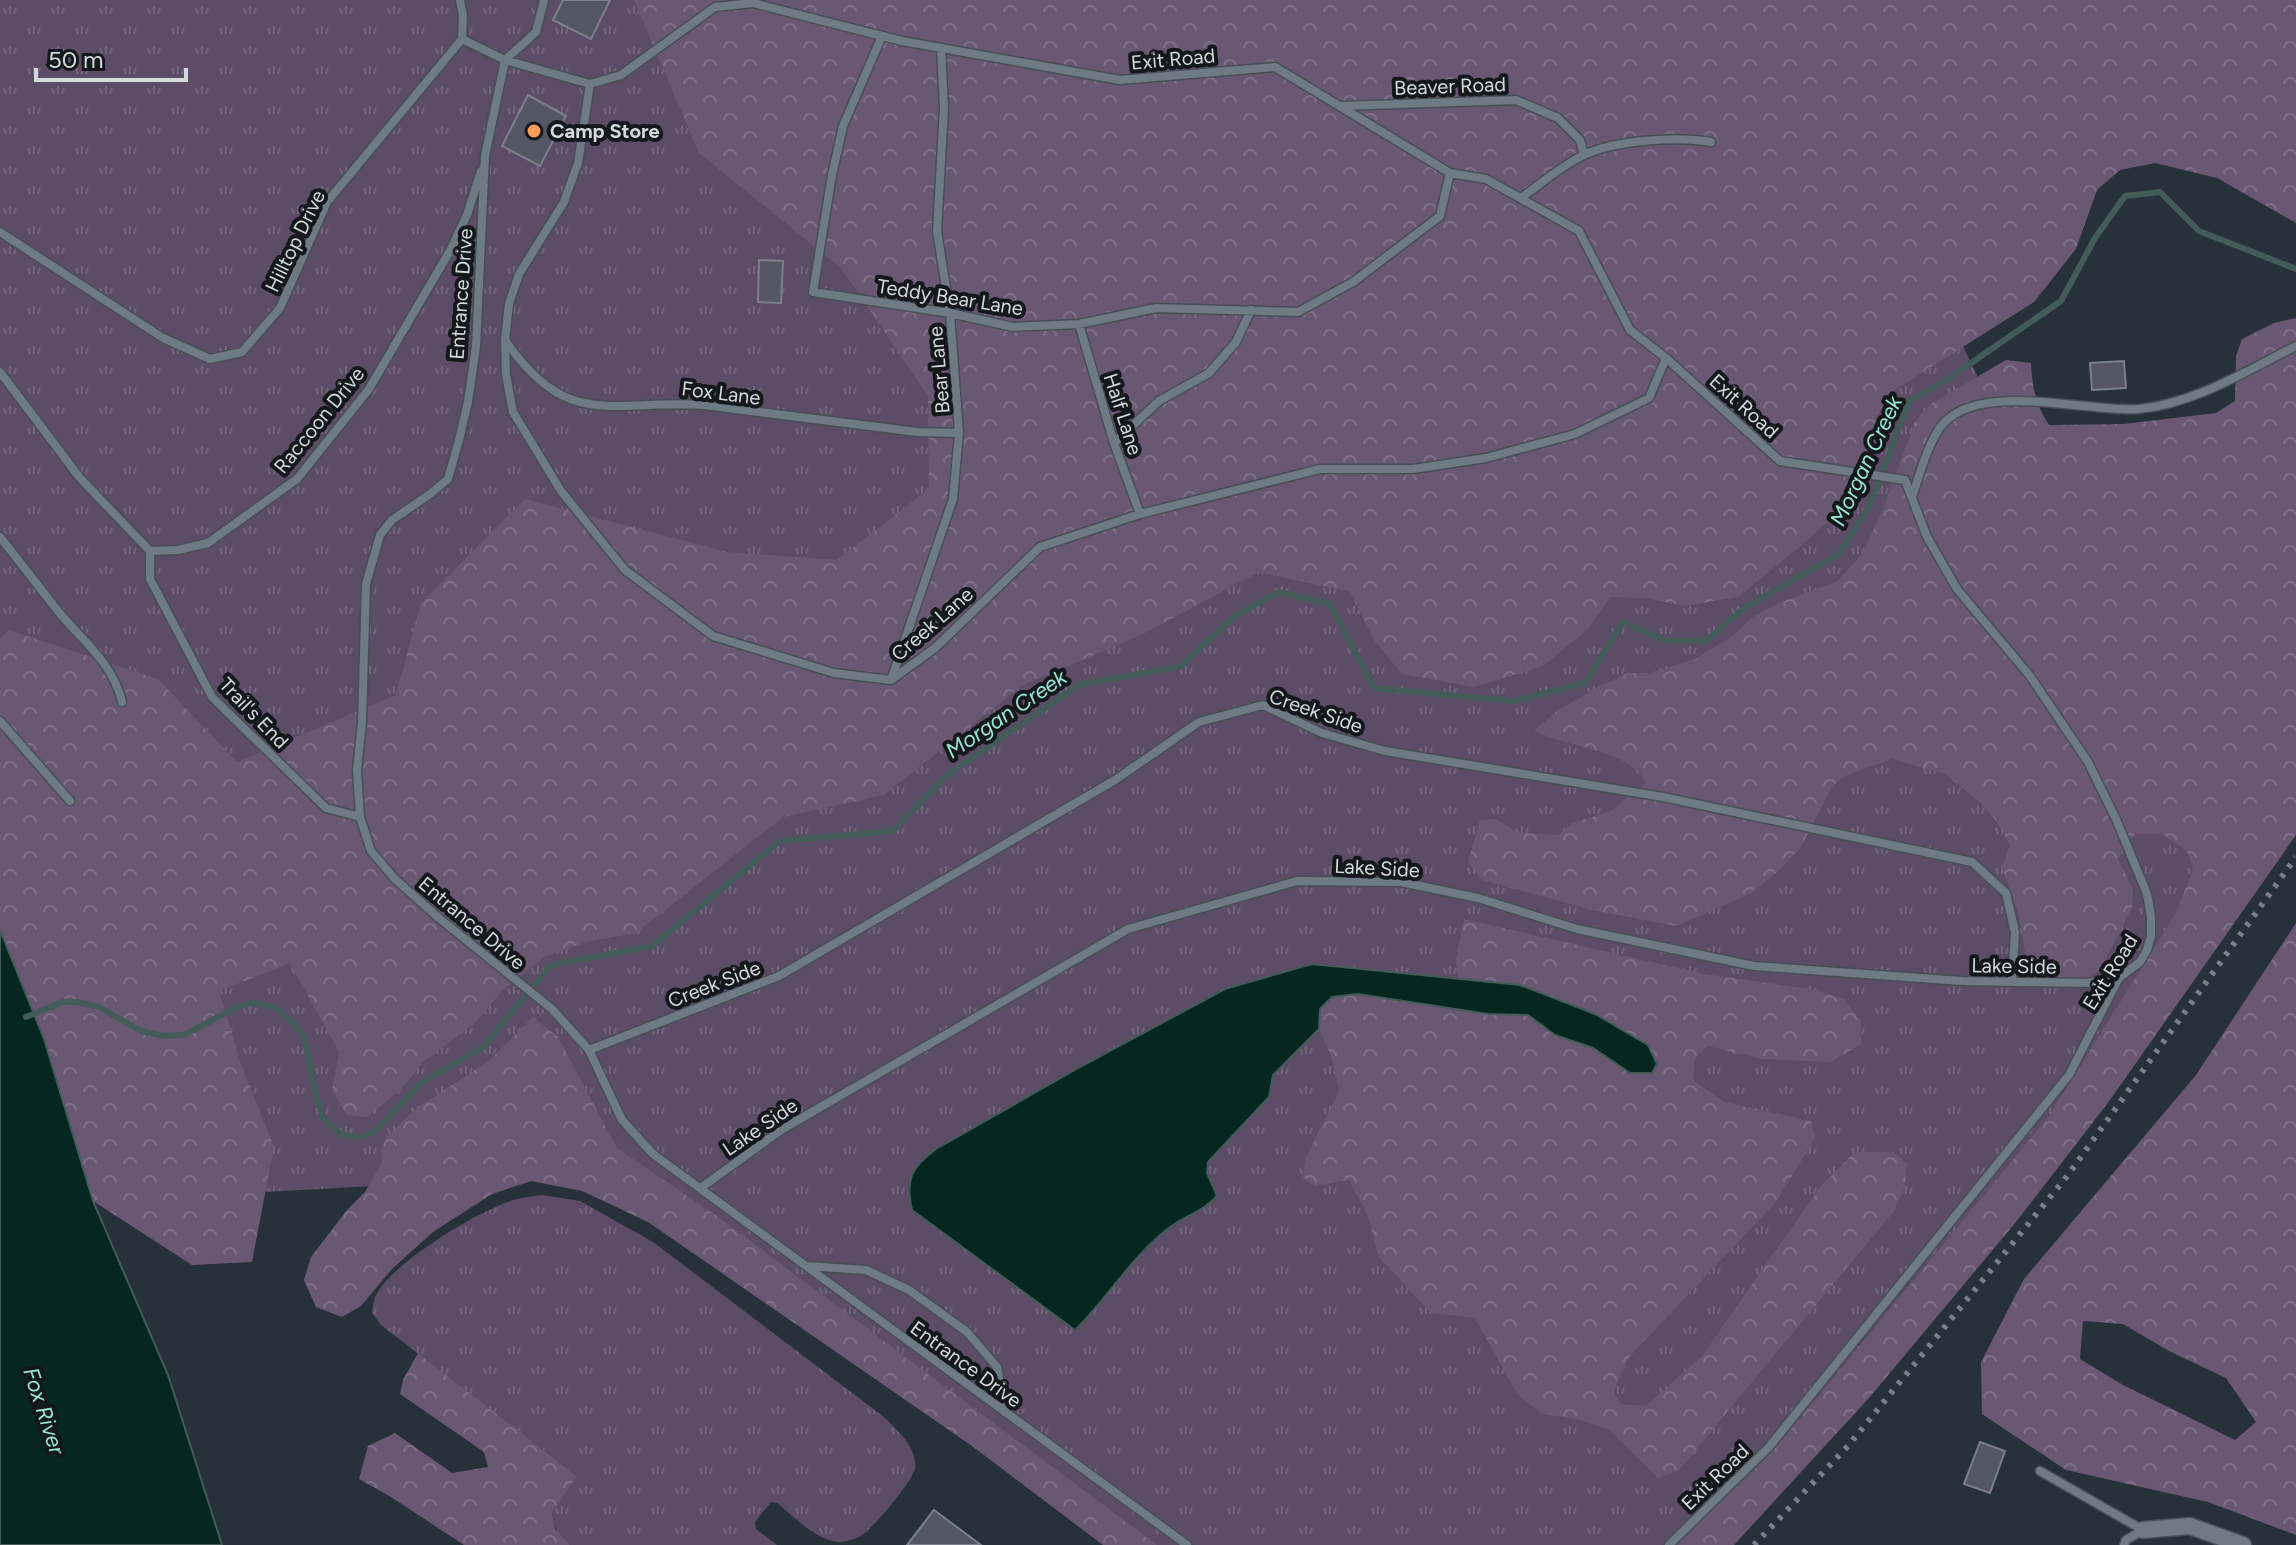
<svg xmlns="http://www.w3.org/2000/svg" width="2296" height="1545" font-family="Figtree,sans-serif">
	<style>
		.grass { fill: url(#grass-tufts) }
		.forest { fill: url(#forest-crowns); fill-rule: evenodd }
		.water { fill: #052621; stroke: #435c5a; stroke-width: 2 }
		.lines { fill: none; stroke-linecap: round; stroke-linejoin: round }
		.stream { stroke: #435c5a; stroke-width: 6 }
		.building { fill: #545663; stroke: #7c7e8c; stroke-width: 2 }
		.lane-casing { stroke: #474f56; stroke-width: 11 }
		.street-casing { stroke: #474f56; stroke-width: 19 }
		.lane { stroke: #6e7a84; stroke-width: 8 }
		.street { stroke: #6e7a84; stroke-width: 16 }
		.rail { stroke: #798188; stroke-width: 6; stroke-dasharray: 4 8; stroke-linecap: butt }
		.poi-dot { fill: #fd9c56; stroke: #14181d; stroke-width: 3 }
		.labels { text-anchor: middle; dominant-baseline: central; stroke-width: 8; stroke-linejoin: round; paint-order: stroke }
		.street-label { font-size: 20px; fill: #d3d9df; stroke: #14181d }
		.poi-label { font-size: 20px; font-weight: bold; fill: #d3d9df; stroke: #14181d; text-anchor: start }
		.water-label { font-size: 22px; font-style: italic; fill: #98e5d5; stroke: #14181d }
	</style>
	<defs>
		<pattern id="grass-tufts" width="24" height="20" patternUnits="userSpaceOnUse" patternTransform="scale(2)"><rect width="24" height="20" fill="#5c4c65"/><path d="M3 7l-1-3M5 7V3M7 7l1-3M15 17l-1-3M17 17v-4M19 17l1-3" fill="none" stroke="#72657b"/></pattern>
		<pattern id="forest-crowns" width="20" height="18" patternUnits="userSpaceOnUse" patternTransform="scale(2)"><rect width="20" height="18" fill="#6a5873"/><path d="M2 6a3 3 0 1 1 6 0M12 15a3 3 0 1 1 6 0" fill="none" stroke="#7e6f86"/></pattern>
	</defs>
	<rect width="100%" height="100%" fill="#27313a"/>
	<path class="grass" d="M0 0H1332L1820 49 2220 881 2110 1048 1779 1462 1692 1545H1134L667 1226 561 1176 93 1201 44 1039 0 930Z
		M542 1195 580 1201 653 1242 884 1417C896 1429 918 1448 915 1468 913 1481 874 1527 862 1535 857 1539 845 1542 839 1542 816 1541 794 1516 777 1503L771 1502 755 1522 756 1529 777 1545H570C557 1537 554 1526 552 1512L576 1475 381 1325 372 1313C373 1304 374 1297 379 1290 399 1259 482 1208 517 1199 525 1197 534 1196 542 1195Z"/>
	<path class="forest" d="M634 0H2296V223L2217 178 2155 163 2120 170 2097 190 2076 249 2034 302 1890 393 1876 417 1870 445 1849 504 1797 549 1738 597 1685 606 1645 598 1610 597 1588 629 1543 666 1475 687 1402 674 1374 640 1350 592 1259 572 1141 635 1021 686 884 795 783 817 636 933 586 942 544 957 502 991 475 1023 423 1062 400 1090 367 1117 347 1115 332 1091 339 1052 290 963 219 991 241 1064 274 1147 252 1262 192 1265 93 1201 44 1039 0 930V638L9 630 158 679 237 762 396 695 421 603 525 499 727 552 837 560 929 489 928 396 842 269 699 153Z
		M2296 318V835L2110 1100 2016 1222 1869 1398 1734 1545H1675L1783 1439 2049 1116 2176 913 2193 869 2187 851 2162 834H2135L2118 859 2133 889 2132 908 2100 970 2085 979 2055 977 2037 972 2027 963 2018 912 2002 868 2010 845 1997 822 1980 802 1945 774 1892 759 1847 775 1833 785 1800 849 1776 873 1750 894 1676 926 1592 910 1482 880 1468 862 1480 820 1496 819 1518 833 1558 835 1572 823 1609 812 1646 783C1630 748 1565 749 1535 730L1556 712 1601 685 1628 673H1649L1695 659 1733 636 1753 617 1779 603 1838 581 1861 555 1881 514 1915 422 1929 405 2006 360 2031 363C2032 387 2036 405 2049 425L2124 424 2216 413 2235 401 2236 356 2242 339 2274 323Z
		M1464 919 1704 974 1816 990 1843 999 1861 1021V1044L1831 1062 1761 1059 1708 1046 1695 1058 1693 1080 1724 1102 1811 1121 1815 1138 1776 1202 1630 1356 1613 1392 1621 1404 1646 1406 1702 1356 1820 1187 1855 1152H1893L1907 1163 1905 1187 1894 1211 1679 1470 1658 1478 1608 1429 1576 1419 1542 1414 1517 1394 1475 1318 1431 1313 1379 1257 1367 1214 1349 1180 1315 1186 1303 1178 1306 1157 1339 1091 1331 1056 1319 1029 1320 1009 1332 997 1358 994 1488 1014 1528 1015 1555 1035 1593 1048 1630 1073 1648 1045 1594 1014 1520 985 1458 980 1456 959Z
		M2296 923V1535L2208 1502 2066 1470 1982 1414 1981 1362 2024 1279 2196 1075ZM2083 1321 2123 1324 2169 1351 2226 1378 2256 1422 2235 1440 2123 1385 2080 1359Z
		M533 1017 558 1037 617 1148 718 1217 1157 1545H1103L972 1446 648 1222 582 1191 531 1181 492 1194 433 1232 392 1269 361 1306 342 1317 316 1307 304 1280 311 1257 347 1210 365 1192 382 1162 381 1151 387 1136 417 1108 490 1060Z
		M418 1353 577 1476 552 1512 555 1529 570 1545H464L391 1497 359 1479 368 1446 395 1433 452 1473 488 1467 484 1452 400 1394 403 1380Z"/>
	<path class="water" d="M0 930 44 1039 93 1201 168 1375 222 1545H0Z
		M1312 964 1520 985 1595 1014 1648 1045 1657 1064 1652 1073H1630L1593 1048 1555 1035 1528 1015 1488 1014 1358 994 1332 997 1320 1009 1319 1029 1273 1075 1269 1097 1208 1162 1207 1173 1217 1196C1203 1212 1181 1217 1165 1231 1130 1259 1107 1299 1075 1330L912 1210C905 1180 911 1167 936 1149L1080 1067 1225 989Z"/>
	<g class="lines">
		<path class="stream" d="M26 1017 63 1002H76L99 1007 141 1031 163 1036 184 1035 237 1007 254 1003 276 1008 290 1020 304 1036 316 1096 323 1118 342 1135 362 1137 375 1131 421 1083 483 1047 551 965 652 946 780 841 893 831 947 775 1079 685 1181 666 1233 617 1279 592 1330 604 1374 688 1514 701 1585 683 1623 622 1663 640 1706 641 1744 608 1839 554 1870 505 1909 401 1945 381 2061 301 2095 238 2125 196 2160 192 2199 231 2296 269"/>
	</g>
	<path class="building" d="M563 0H610L591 39 553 20Z
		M528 95 566 116 540 166 502 146Z
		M759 260 783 261 781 303 758 302Z
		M2124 361 2126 388 2092 390 2090 363Z
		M1980 1442 2005 1451 1990 1493 1964 1484Z
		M934 1510 981 1545H907Z"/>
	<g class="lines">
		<defs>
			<path id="lane" d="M460 0 463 16 462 39
				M882 36 843 126 832 175 813 292 950 313 1013 327 1079 324 1156 308 1298 312 1353 282 1440 216 1450 173
				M505 60 485 156 476 347 468 402 459 440 448 479 430 494 392 520 380 535 366 584 362 722 357 770 360 817 371 851 395 879 440 919 552 1009 589 1050 622 1120 653 1154 1187 1545
				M505 60 536 32 544 0
				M590 84 578 163 564 202 519 274 509 304 505 340 506 375 513 412 561 491 625 570 713 636 834 673 891 680 935 648 1040 547 1140 514 1320 469H1413L1486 458 1575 434 1649 398 1666 358
				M1341 106 1516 100 1558 118 1580 140 1584 155
				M1521 198C1540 184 1560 167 1582 156 1614 140 1677 136 1711 142
				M0 232 163 338 210 359 242 352 280 308 327 202 462 39 505 60 590 84 621 75 715 7 753 3 902 41 1120 80 1275 67 1450 173 1486 179 1579 231 1630 330 1666 358 1780 461 1905 480 1927 537 1957 589 2030 676 2088 762 2116 819 2147 894 2151 916V936L2147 950 2140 962 2119 978 2069 1075 1769 1447 1669 1545
				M1079 324 1114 443 1140 514
				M505 340C568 432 612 399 704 405L917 432 959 433
				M0 372 80 478 150 551 178 550 208 543 297 479 369 389 451 249 467 215 481 171
				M1114 443 1159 401 1209 373 1236 342 1251 310
				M1912 497C1920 474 1926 449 1939 429 1973 378 2086 413 2138 409 2194 404 2246 371 2296 346
				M0 537C21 563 41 590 62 616 85 642 114 666 122 702
				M150 551V579L212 697 326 808 360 817
				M891 680 953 499 959 433 950 313 937 231 944 108 941 49
				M0 721 70 801
				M589 1050 779 976 1115 780 1199 722 1263 705 1322 733 1385 751 1663 797 1972 862 2006 893 2015 932 2012 982
				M702 1187 781 1130 1128 929 1297 881 1401 882 1478 898 1577 929 1754 966 1962 981 2088 983 2119 978
				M807 1266 866 1270 909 1290 967 1332 997 1367 1005 1412
				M2040 1471 2143 1530
				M2124 1545 2126 1540 2143 1530"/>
			<path id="street" d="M2143 1530 2190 1526 2243 1545"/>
		</defs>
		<use href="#lane" class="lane-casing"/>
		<use href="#street" class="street-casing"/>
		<use href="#lane" class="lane"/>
		<use href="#street" class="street"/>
		<path class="rail" d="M1754 1545 1848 1446 2068 1175 2296 857"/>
	</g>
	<circle class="poi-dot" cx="534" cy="131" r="8"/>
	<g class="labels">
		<g class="street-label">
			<text transform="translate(1173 59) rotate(-5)">Exit Road</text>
			<text transform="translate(1450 86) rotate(-2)">Beaver Road</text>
			<text transform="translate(295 241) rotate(-64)">Hilltop Drive</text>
			<text transform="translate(461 294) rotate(-86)">Entrance Drive</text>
			<text transform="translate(950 297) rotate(9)">Teddy Bear Lane</text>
			<text transform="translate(939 370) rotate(-95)">Bear Lane</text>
			<text transform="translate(721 393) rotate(7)">Fox Lane</text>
			<text transform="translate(1744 406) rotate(42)">Exit Road</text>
			<text transform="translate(1123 414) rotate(72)">Half Lane</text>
			<text transform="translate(319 420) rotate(-51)">Raccoon Drive</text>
			<text transform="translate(932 624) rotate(-41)">Creek Lane</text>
			<text transform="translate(1316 711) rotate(19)">Creek Side</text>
			<text transform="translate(254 713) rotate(46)">Trail's End</text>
			<text transform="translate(1377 868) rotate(3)">Lake Side</text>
			<text transform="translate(472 923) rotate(40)">Entrance Drive</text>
			<text transform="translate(2014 966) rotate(1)">Lake Side</text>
			<text transform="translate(2110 972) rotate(-58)">Exit Road</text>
			<text transform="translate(714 984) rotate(-21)">Creek Side</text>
			<text transform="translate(760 1127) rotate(-34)">Lake Side</text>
			<text transform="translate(966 1364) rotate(36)">Entrance Drive</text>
			<text transform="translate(1715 1477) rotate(-44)">Exit Road</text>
		</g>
		<g class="poi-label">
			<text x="550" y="131">Camp Store</text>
		</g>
		<g class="water-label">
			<text transform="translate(1866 461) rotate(-65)">Morgan Creek</text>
			<text transform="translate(1006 714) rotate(-34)">Morgan Creek</text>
			<text transform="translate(44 1411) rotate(72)">Fox River</text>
		</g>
	</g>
	<path d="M36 68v12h150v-12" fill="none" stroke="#d3d9df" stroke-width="4"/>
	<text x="48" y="68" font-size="24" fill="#d3d9df" stroke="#14181d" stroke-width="6" paint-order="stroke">50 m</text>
</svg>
